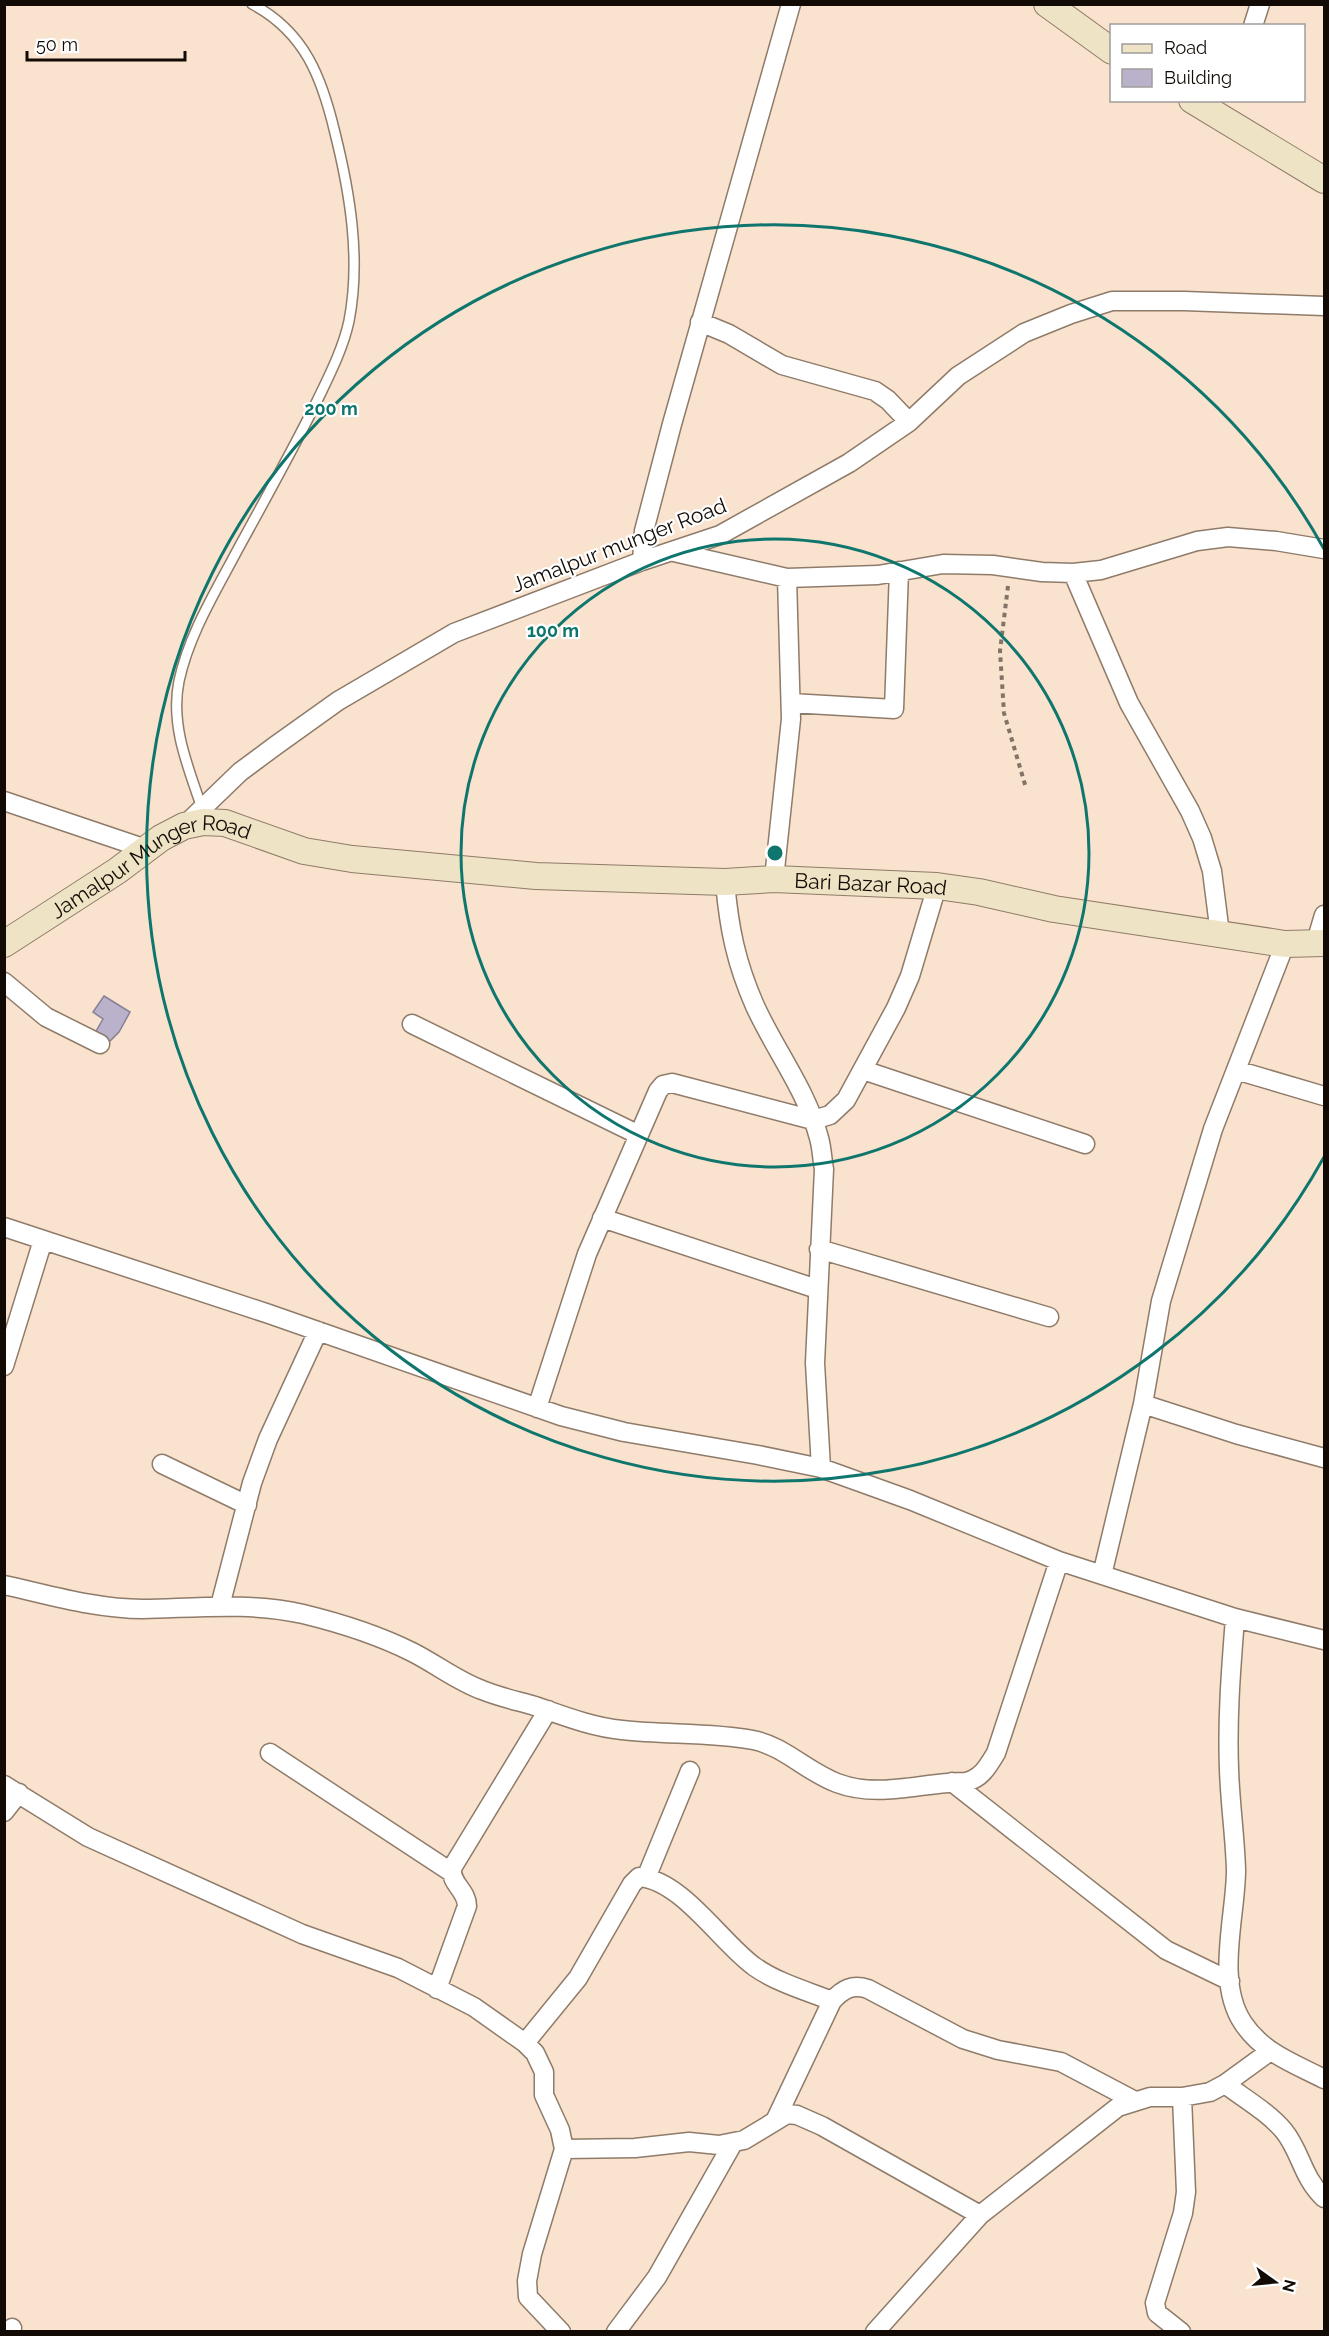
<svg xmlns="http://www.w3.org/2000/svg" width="1329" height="2336" font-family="Raleway,sans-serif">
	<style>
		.building { fill: #bab2cb; stroke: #877f97; stroke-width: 1.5 }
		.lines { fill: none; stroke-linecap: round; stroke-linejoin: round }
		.lane-casing { stroke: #8f7b69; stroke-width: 12 }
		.street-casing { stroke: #8f7b69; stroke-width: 21 }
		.secondary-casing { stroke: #8f7b69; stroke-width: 28 }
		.path { stroke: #827367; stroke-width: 4; stroke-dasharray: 4.5 4.5; stroke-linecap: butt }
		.lane { stroke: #fff; stroke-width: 9 }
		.street { stroke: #fff; stroke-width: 18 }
		.secondary { stroke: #eee3c4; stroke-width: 26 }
		.ring { fill: none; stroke: #0f766e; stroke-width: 3 }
		.labels { text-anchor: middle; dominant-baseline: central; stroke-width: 4.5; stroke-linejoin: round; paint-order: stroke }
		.street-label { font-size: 21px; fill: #120b05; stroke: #fff }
		.centre { fill: #0f766e; stroke: #fff; stroke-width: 3 }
		.ring-label { font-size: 18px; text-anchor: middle; font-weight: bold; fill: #0f766e; stroke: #fff; stroke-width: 4.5; stroke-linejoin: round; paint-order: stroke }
	</style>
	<rect width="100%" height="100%" fill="#f9e2ce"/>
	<path class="building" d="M104 996 130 1012 119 1032 109 1042 95 1033 103 1019 93 1012Z"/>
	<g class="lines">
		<defs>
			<path id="lane" d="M202 808C188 767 170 725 179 681 189 634 216 591 238 549 265 500 292 451 317 401 329 376 343 349 349 321 361 259 350 193 335 133 322 78 305 32 252 4"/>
			<path id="street" d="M1253 26 1260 4
				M700 322 729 334 782 365 875 391 888 400 909 422
				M674 552 787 578 878 575 943 564 993 565 1042 572 1073 573 1101 570 1197 541 1228 537 1276 541 1324 549
				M642 561 644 531 672 424 791 4
				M1073 573 1129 703 1190 811 1202 838 1212 871 1220 934
				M791 703 894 709 899 571
				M4 801 146 849
				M184 826 240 772 275 746 338 701 454 633 642 561 720 535 849 463 909 422 958 376 1024 333 1071 314 1112 301H1184L1324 306
				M774 879 791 719 787 578
				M725 882C729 928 736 963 755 1006 775 1050 807 1091 819 1138 822 1148 822 1159 824 1169L815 1363 821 1468
				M1316 942 1324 915
				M4 982 46 1017 100 1044
				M412 1024 639 1135
				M863 1070 1085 1144
				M1236 1070 1324 1096
				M602 1218 817 1289
				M4 1227 269 1314 561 1416 624 1432 758 1455 821 1468 910 1500 1059 1561 1235 1618 1324 1640
				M819 1249 1049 1317
				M4 1366 43 1240
				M1143 1404 1236 1434 1324 1458
				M537 1408 587 1254 658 1091 663 1085 672 1083 813 1120 830 1115 846 1100 896 1008 910 976 937 886
				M162 1464 247 1505
				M1102 1575 1143 1404 1161 1301 1213 1129 1285 944
				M4 1585C50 1595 96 1609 143 1609 196 1608 250 1602 303 1614 340 1623 378 1635 412 1652 436 1664 457 1681 482 1690 499 1697 518 1701 535 1706 564 1716 592 1727 622 1730 666 1735 710 1732 753 1740 784 1746 807 1772 837 1783 879 1799 923 1782 966 1782 982 1778 988 1766 996 1753L1059 1561
				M220 1606 252 1483 268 1439 318 1331
				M1235 1618C1231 1669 1227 1719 1229 1769 1230 1803 1235 1836 1236 1870 1236 1916 1215 1981 1243 2023 1263 2053 1293 2063 1324 2079
				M270 1753 451 1872
				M952 1782 1166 1950 1230 1981
				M4 1785 88 1837 302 1934 398 1968 474 2007 525 2043 535 2053 544 2072V2095L560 2130 564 2149 532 2254 527 2281 528 2297 561 2332
				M4 1812 19 1793
				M646 1878 690 1771
				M437 1989 467 1906C467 1890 450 1884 452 1868L548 1710
				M525 2043 578 1978 632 1884 639 1877C682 1880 722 1944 755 1967 778 1983 807 1991 832 2001
				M1225 2084C1245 2099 1268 2112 1284 2131 1301 2152 1302 2177 1324 2198
				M775 2121 832 2001C843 1989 852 1984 868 1989L963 2039 998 2050 1061 2062 1135 2101
				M564 2149 635 2148 689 2142 719 2145 744 2140 787 2114 797 2115 822 2126 980 2215
				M10 2332 12 2328
				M616 2332 657 2277 733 2143
				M875 2332 980 2215 1118 2107 1150 2097H1182L1210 2092 1225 2084 1269 2052
				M1181 2332 1157 2313 1155 2303 1183 2213 1186 2192 1182 2097"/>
			<g id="secondary">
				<path d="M1047 4 1112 51"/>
				<path d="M1192 100 1324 180"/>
				<path id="s1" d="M4 944 117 871 161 838 184 826 203 822 225 823 304 851 352 859 536 876 725 882 774 879 937 886 979 892 1054 909 1285 944 1324 943"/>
			</g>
		</defs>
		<use href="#lane" class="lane-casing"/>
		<use href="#street" class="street-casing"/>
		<use href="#secondary" class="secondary-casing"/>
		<path class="path" d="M1008 586 1000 651 1004 713 1026 788"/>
		<use href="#lane" class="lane"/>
		<use href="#street" class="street"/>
		<use href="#secondary" class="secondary"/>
	</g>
	<g class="ring">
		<circle cx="775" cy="853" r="314"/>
		<path d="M1324 1157A628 628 0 1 1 1324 549"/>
	</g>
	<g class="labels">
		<g class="street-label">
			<text transform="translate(619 545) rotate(-21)">Jamalpur munger Road</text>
			<text stroke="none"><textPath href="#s1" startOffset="171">Jamalpur Munger Road</textPath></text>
			<text stroke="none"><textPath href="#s1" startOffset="909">Bari Bazar Road</textPath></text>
		</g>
	</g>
	<circle cx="775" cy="853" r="9" class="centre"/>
	<g class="ring-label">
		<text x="331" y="415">200 m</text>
		<text x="553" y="637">100 m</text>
	</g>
	<rect width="1329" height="2336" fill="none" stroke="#120b05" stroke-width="12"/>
	<rect x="1110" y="24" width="195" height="78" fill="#ffffff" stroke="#a09d9b" stroke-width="1.5"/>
	<rect x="1122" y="44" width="30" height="9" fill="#eee3c4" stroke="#a09d9b" stroke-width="1.5"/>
	<text x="1164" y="54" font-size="18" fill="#120b05">Road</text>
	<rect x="1122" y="69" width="30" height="18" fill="#bab2cb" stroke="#a09d9b" stroke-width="1.5"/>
	<text x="1164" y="84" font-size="18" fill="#120b05">Building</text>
	<g transform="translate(1275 2282) rotate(105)" stroke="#ffffff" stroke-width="4.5" paint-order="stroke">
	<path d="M0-4.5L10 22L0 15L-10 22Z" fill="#120b05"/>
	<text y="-9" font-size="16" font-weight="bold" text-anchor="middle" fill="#120b05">N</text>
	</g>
	<path d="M27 51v9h158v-9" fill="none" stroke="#120b05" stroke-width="3"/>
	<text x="36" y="51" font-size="18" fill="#120b05" stroke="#ffffff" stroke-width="4.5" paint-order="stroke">50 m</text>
</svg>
